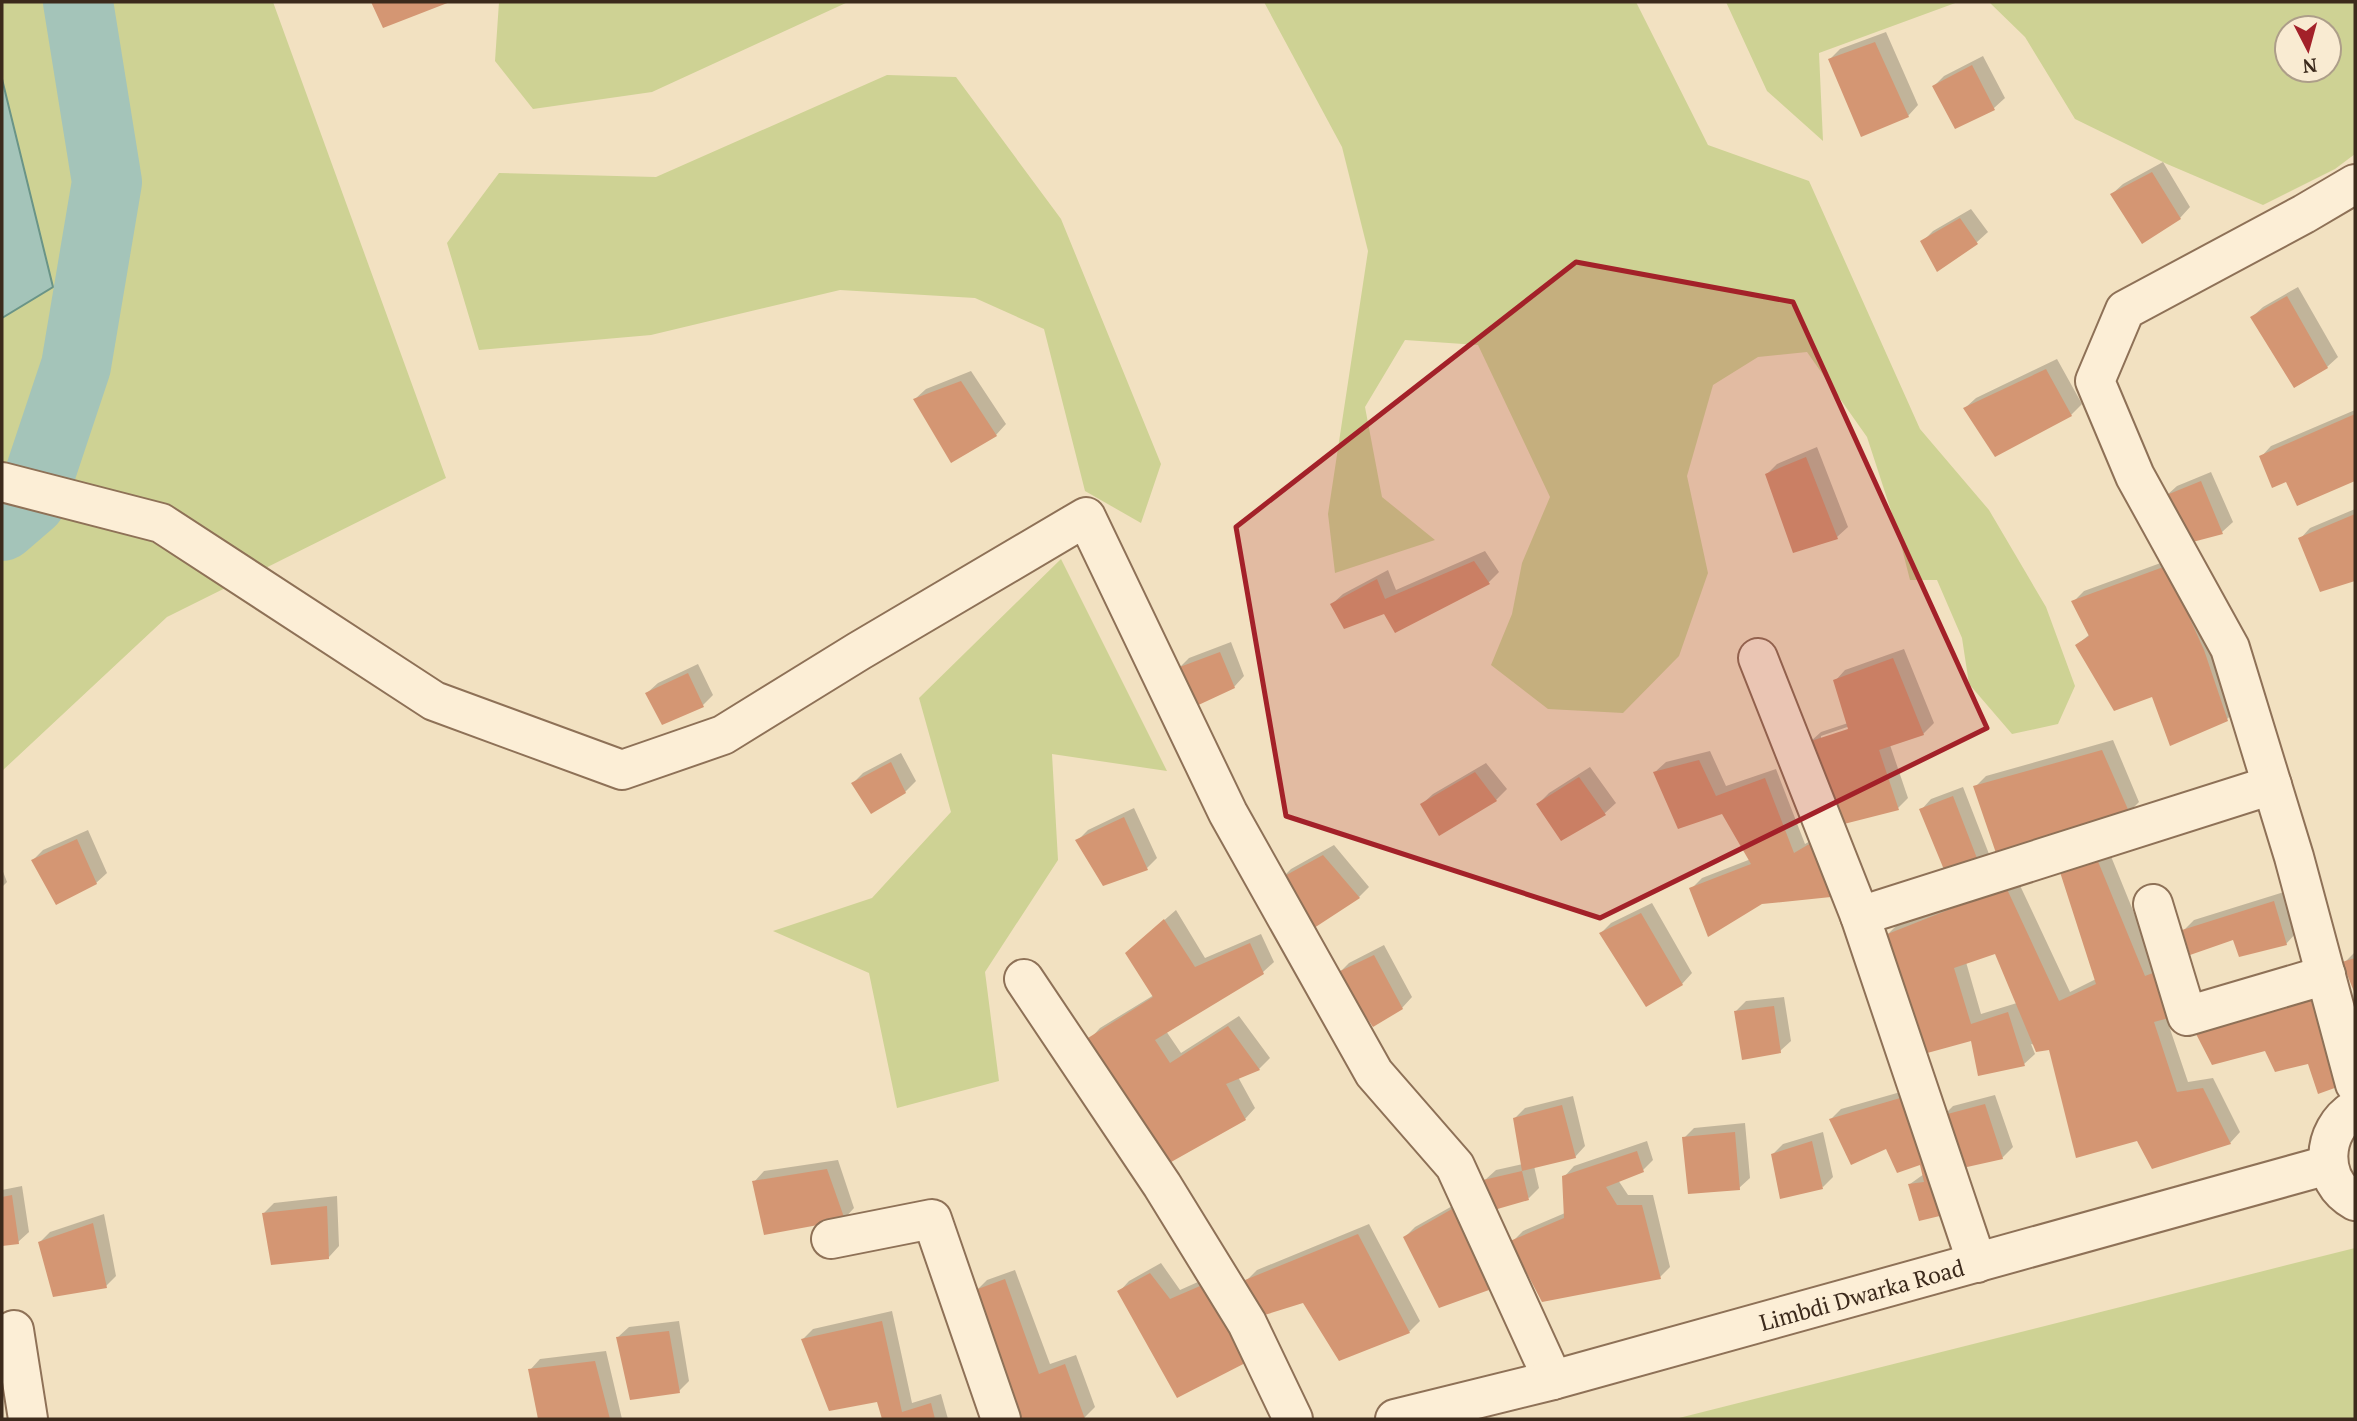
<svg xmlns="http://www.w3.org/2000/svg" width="2357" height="1421" font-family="'PT Serif',serif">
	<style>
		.green { fill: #ced294; fill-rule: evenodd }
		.water { fill: #a4c4b9; stroke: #6a9487; stroke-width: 2 }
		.shadow { fill: #0003; fill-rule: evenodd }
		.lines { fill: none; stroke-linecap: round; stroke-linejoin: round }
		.river { stroke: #a4c4b9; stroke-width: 70 }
		.building { fill: #d49673 }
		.minor-casing { stroke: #8e7157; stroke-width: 42 }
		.minor { stroke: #fceed6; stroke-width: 38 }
		.marked { fill: #a32129; fill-opacity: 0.2; stroke: #a32129; stroke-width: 5; stroke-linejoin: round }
		.labels { text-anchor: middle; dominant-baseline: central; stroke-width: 6; stroke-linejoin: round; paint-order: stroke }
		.street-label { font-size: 23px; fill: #3c2a1c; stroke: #f9ebd2 }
	</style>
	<rect width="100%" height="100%" fill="#f2e1c1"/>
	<path class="green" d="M2 2H273L446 478 167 617 2 771V318L53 287 2 79Z
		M499 2H848L652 92 533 109 495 61Z
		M1264 2H1636L1708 145 1809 181 1920 429 1989 510 2046 607 2075 686 2058 724 2012 734 1969 684 1962 638 1937 580H1910L1897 529 1867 437 1807 352 1758 357 1713 385 1687 476 1708 573 1679 656 1623 713 1548 709 1491 665 1512 614 1522 563 1550 497 1478 345 1405 340 1365 407 1382 497 1435 540 1335 573 1328 514 1368 251 1342 147Z
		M1726 2H1958L1819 53 1823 141 1767 91Z
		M1989 2H2355V154L2335 169 2263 205 2167 164 2075 119 2025 37ZM2329 28V70H2287V28Z
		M887 75 956 77 1061 219 1161 464 1141 523 1085 491 1044 329 975 298 840 290 651 335 479 350 447 243 499 173 656 177Z
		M1061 559 1167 771 1052 754 1058 860 985 972 999 1081 897 1108 869 973 773 931 872 898 951 812 919 698Z
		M2355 1248V1419H1675Z"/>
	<path class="water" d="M2 79 53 287 2 318Z"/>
	<path class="shadow" d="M1886 32 1918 105 1908 116 1830 59 1840 49Z
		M1983 56 2005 98 1994 108 1956 126 1934 86 1944 76Z
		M2163 162 2190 207 2180 218 2112 194 2123 184Z
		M1971 209 1988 232 1977 242 1937 270 1922 242 1933 231Z
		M2298 287 2338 357 2327 367 2252 317 2263 307Z
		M2057 359 2082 404 2071 415 1965 408 1976 398Z
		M971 371 1006 424 996 435 915 399 926 389Z
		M2355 410V479L2298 504 2287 480 2261 457 2271 446Z
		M1817 447 1848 527 1837 537 1794 551 1767 474 1777 464Z
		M2211 472 2233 522 2222 532 2186 542 2166 496 2177 486Z
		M2355 509V579L2321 590 2300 539 2310 528Z
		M1485 551 1499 572 1489 582 1384 612 1332 604 1343 594 1388 570 1396 590Z
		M2177 557 2238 709 2227 719 2077 645 2090 634 2074 601 2084 591Z
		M1231 642 1244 676 1234 687 1179 668 1189 658Z
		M1904 649 1934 723 1923 734 1890 745 1908 798 1898 808 1810 742 1821 732 1848 723 1835 681 1845 670ZM1856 724 1857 728 1821 740V736Z
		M698 664 713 695 703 705 647 693 658 683Z
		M2113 740 2139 802 2129 812 1975 787 1986 776Z
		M1710 751 1726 786 1776 769 1805 844 1826 832 1840 885 1830 895 1691 889 1702 878 1751 859 1723 812 1655 772 1666 762Z
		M901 753 916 781 905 792 853 783 863 773Z
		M1486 763 1507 789 1496 800 1439 834 1422 804 1433 794Z
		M1590 767 1616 803 1605 813 1562 839 1538 804 1549 793Z
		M1963 787 1989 854 1979 864 1921 810 1931 799Z
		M1134 808 1157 858 1147 868 1078 840 1088 830Z
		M88 830 107 873 96 883 33 860 43 850Z
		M1334 845 1369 887 1359 897 1281 879 1291 869Z
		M2108 849 2156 967 2166 1017 2188 1082 2213 1078 2240 1132 2230 1143 2138 1139 2050 1048 2031 1044 2035 1054 2024 1064 1972 1039 1887 935 1897 925 2016 877 2070 992 2096 979 2061 870ZM1996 951 2017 1003 1981 1014 1966 962Z
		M2 869 7 882 2 887Z
		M2284 892 2296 933 2286 944 2184 930 2194 920Z
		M1652 903 1692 973 1682 984 1601 933 1611 923Z
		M1176 910 1205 958 1261 934 1274 962 1263 972 1166 1031 1181 1053 1239 1016 1270 1058 1259 1069 1238 1077 1255 1108 1245 1119 1090 1039 1100 1028 1154 995 1138 943Z
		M1384 945 1412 997 1402 1008 1339 973 1349 963Z
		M2355 952V989L2344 963Z
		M1784 997 1791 1041 1780 1051 1736 1011 1746 1001Z
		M1918 1087 1958 1202 1910 1184 1924 1174 1921 1163 1831 1119 1841 1109Z
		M1995 1095 2013 1147 2002 1158 1942 1117 1953 1106Z
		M1573 1096 1585 1146 1575 1157 1534 1166 1539 1188 1529 1198 1485 1180 1496 1170 1523 1164 1515 1118 1525 1108Z
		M1745 1123 1750 1178 1739 1188 1684 1138 1694 1128Z
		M1823 1132 1833 1177 1823 1187 1773 1154 1783 1144Z
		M1647 1141 1653 1160 1643 1170 1618 1180 1628 1195H1653L1670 1267 1660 1277 1512 1242 1523 1231 1565 1213 1564 1177 1574 1166Z
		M838 1160 854 1208 844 1219 754 1182 764 1171Z
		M22 1186 29 1232 18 1242 2 1244V1190Z
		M337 1196 339 1246 329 1257 263 1214 274 1203Z
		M1463 1200 1499 1278 1488 1288 1440 1306 1405 1237 1415 1227Z
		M104 1214 116 1276 106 1286 40 1242 50 1232Z
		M1369 1224 1420 1321 1409 1332 1303 1301 1247 1280 1257 1270Z
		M1161 1263 1180 1290 1218 1273 1264 1346 1119 1292 1129 1281Z
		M1015 1270 1050 1364 1076 1355 1095 1407 1084 1418 1024 1419 977 1290 987 1280Z
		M892 1311 912 1403 941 1394 948 1419H884L878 1400 803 1339 813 1329Z
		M679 1321 689 1381 679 1391 618 1337 629 1327Z
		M606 1351 622 1419H539L530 1370 540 1359Z"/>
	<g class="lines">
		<path class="river" d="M2 526 31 501 76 366 107 182 78 2"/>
	</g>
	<path class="building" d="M371 2H450L383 28Z
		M1875 42 1909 117 1861 137 1828 59Z
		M1972 65 1995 110 1955 129 1932 86Z
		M2152 172 2181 219 2142 244 2110 194Z
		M1960 218 1978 244 1937 272 1920 241Z
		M2287 296 2328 368 2294 388 2250 317Z
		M2046 369 2072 416 1995 457 1963 408Z
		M961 381 997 436 951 463 913 399Z
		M2355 414V481L2297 506 2286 482 2272 488 2259 456Z
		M1806 457 1838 539 1793 553 1765 474Z
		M2201 481 2223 534 2185 544 2164 496Z
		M2355 514V581L2320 592 2298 538Z
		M1474 561 1490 584 1395 633 1384 614 1344 629 1330 604 1377 579 1385 599Z
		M2166 566 2204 650 2228 721 2170 746 2152 697 2114 711 2075 645 2089 636 2071 601Z
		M1220 652 1235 688 1192 708 1177 668Z
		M1893 658 1924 735 1879 750 1899 810 1844 824 1808 742 1848 729 1833 680Z
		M688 673 704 707 662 725 645 693Z
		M2102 750 2130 814 1997 856 1973 786Z
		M1699 760 1716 796 1765 778 1794 853 1816 840 1831 897 1762 904 1708 937 1689 888 1751 864 1722 814 1678 829 1653 772Z
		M891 762 906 793 871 814 851 783Z
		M1475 772 1497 801 1439 836 1420 804Z
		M1579 777 1606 815 1561 841 1536 804Z
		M1953 796 1980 866 1947 877 1919 809Z
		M1124 817 1148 870 1103 886 1075 840Z
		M77 839 97 884 56 905 31 860Z
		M1323 855 1360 898 1311 930 1279 879Z
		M2097 859 2145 976 2158 971 2176 1016 2154 1022 2177 1092 2203 1088 2231 1144 2152 1169 2137 1141 2076 1158 2049 1050 2036 1052 1995 954 1954 968 1971 1024 2008 1012 2025 1066 1978 1076 1971 1041 1920 1055 1885 935 2006 887 2059 1001 2096 984 2059 869Z
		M2274 901 2287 945 2239 957 2233 940 2190 955 2182 930Z
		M1641 913 1683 985 1646 1007 1599 933Z
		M1164 919 1195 967 1250 943 1264 974 1155 1040 1170 1063 1228 1026 1260 1070 1226 1084 1246 1120 1164 1166 1088 1038 1153 997 1125 953Z
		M1374 955 1403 1009 1373 1027 1336 973Z
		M2355 958V994L2342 962Z
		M2316 994 2343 1085 2318 1094 2308 1064 2275 1072 2265 1051 2212 1065 2194 1030Z
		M1774 1006 1781 1053 1742 1060 1734 1011Z
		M1907 1096 1948 1214 1919 1221 1908 1184 1924 1182 1920 1165 1897 1173 1886 1149 1851 1165 1829 1119Z
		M1985 1104 2003 1159 1958 1169 1940 1116Z
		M1562 1105 1576 1158 1522 1171 1529 1200 1494 1210 1483 1180 1522 1171 1513 1118Z
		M1735 1132 1740 1190 1688 1194 1682 1137Z
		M1812 1141 1823 1189 1780 1199 1771 1154Z
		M1637 1151 1644 1172 1606 1187 1617 1205H1642L1661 1279 1542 1302 1510 1241 1564 1218 1562 1176Z
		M827 1169 845 1220 764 1235 752 1181Z
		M12 1195 19 1244 2 1246V1197Z
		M327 1206 329 1259 271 1265 262 1213Z
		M1452 1209 1489 1290 1439 1308 1403 1237Z
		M93 1223 107 1288 53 1297 38 1242Z
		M1358 1234 1410 1333 1339 1361 1303 1303 1258 1317 1245 1280Z
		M1150 1273 1170 1299 1207 1283 1255 1358 1177 1398 1117 1291Z
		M1005 1279 1039 1374 1065 1364 1085 1419H1022L975 1290Z
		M882 1321 902 1412 931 1403 935 1419H882L877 1402 829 1411 801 1339Z
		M669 1331 680 1393 630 1400 616 1337Z
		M595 1361 610 1419H538L528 1369Z"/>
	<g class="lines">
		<defs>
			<g id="minor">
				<path d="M2355 184 2304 214 2125 310 2095 381 2135 476 2230 648 2294 857 2355 1084"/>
				<path d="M2 482 161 523 434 701 622 770 723 735 859 651 1086 517 1228 813 1374 1073 1455 1166 1553 1380"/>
				<path d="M1758 658 1860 916"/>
				<path d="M2153 904 2187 1016 2326 975"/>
				<path d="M1024 979 1162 1185 1247 1323 1293 1419"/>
				<path d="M2355 1109C2321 1130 2318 1181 2355 1201"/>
				<path d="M831 1239 932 1219 1001 1419"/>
				<path d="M1977 1263 1860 916 2272 785"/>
				<path d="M14 1330 28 1419"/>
				<path id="s1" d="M1395 1419 1553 1380 2328 1165"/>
			</g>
		</defs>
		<use href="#minor" class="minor-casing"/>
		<use href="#minor" class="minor"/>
	</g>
	<path class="marked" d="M1576 262 1793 302 1987 728 1600 918 1286 816 1236 527Z"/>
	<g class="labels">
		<g class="street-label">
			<text stroke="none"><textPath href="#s1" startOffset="483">Limbdi Dwarka Road</textPath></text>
		</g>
	</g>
	<rect width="2357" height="1421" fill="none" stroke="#3c2a1c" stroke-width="7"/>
	<g transform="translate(2308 49) rotate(174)"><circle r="33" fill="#f9ebd2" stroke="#ad9e89" stroke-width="2"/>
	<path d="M0-5L12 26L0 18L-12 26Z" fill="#a32129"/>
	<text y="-10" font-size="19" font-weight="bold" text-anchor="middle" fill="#3c2a1c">N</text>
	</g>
</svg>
